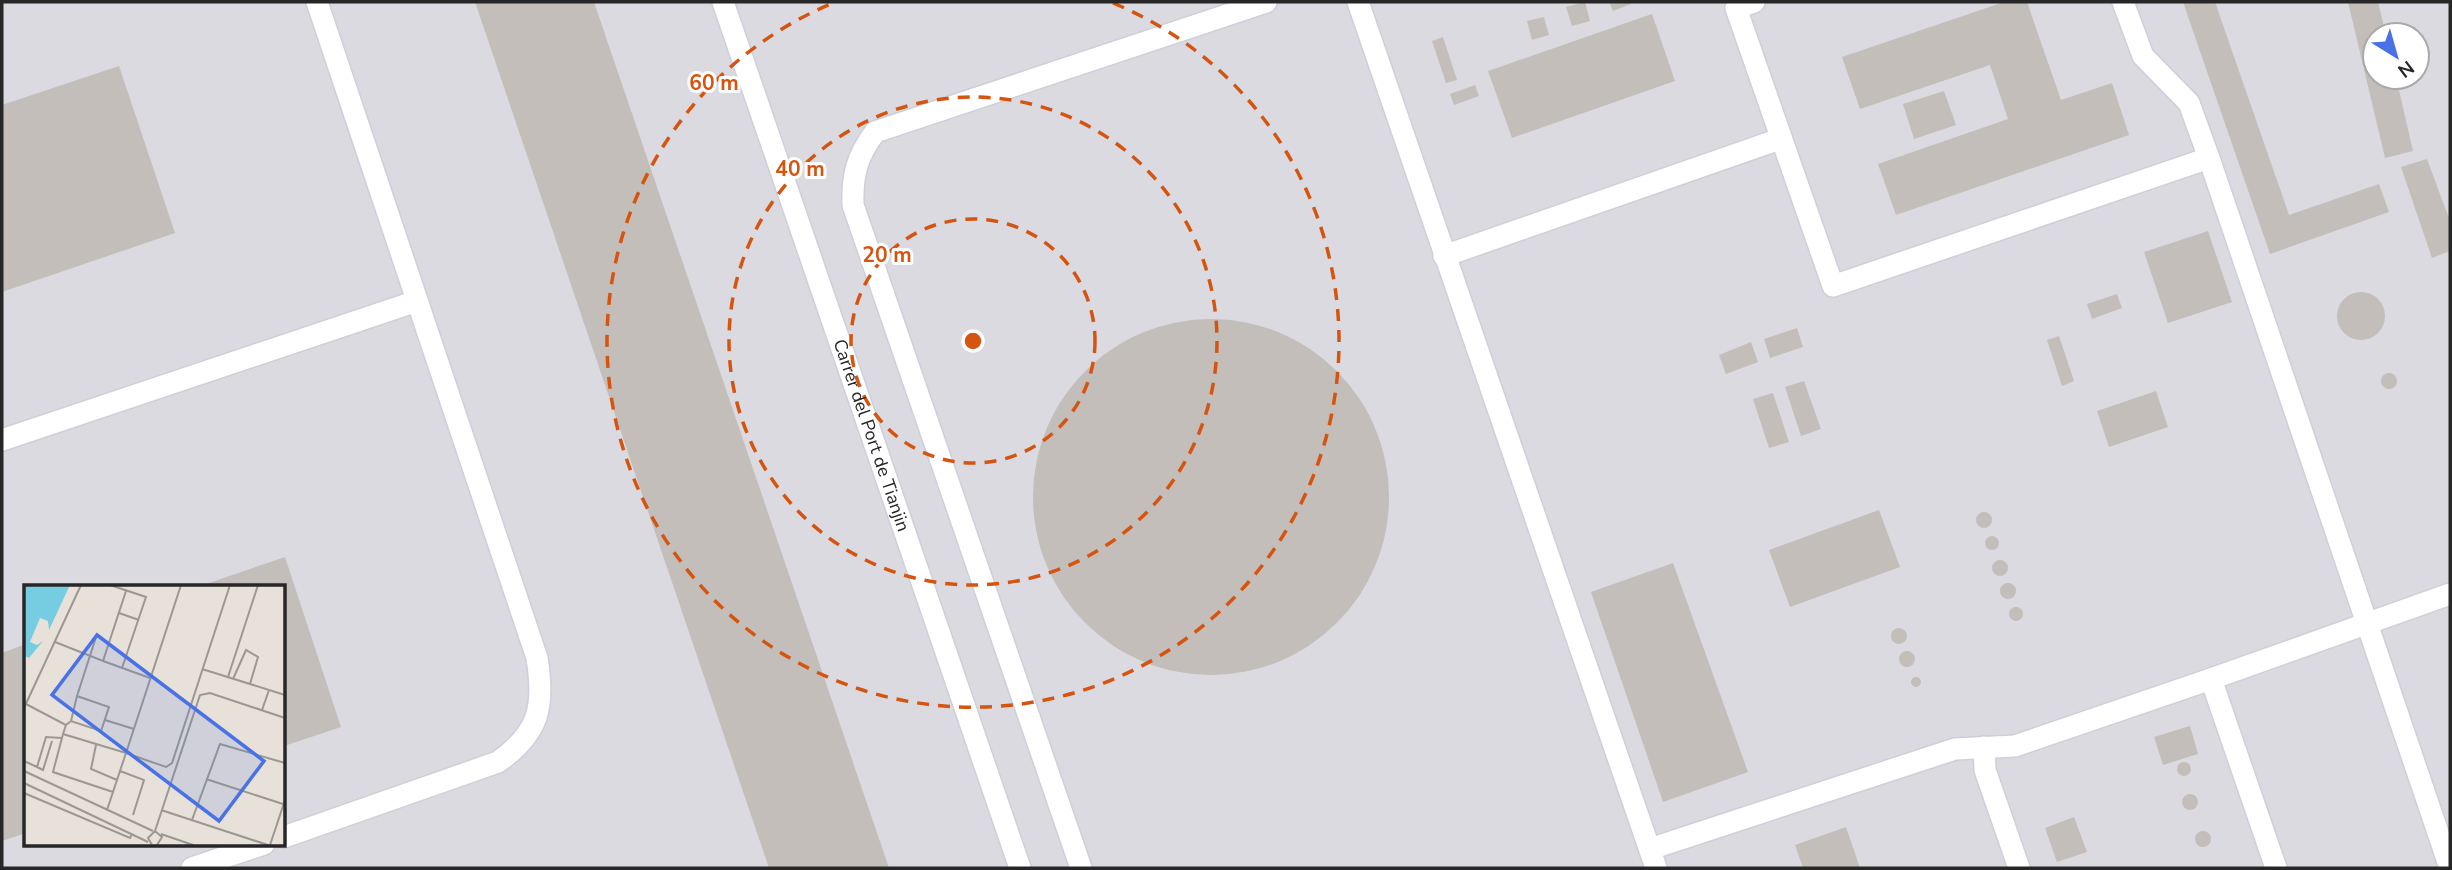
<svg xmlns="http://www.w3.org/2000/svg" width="2452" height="870" font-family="'Nunito Sans',sans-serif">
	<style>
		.industrial { fill: #dbdae1; fill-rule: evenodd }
		.building { fill: #c3beb9 }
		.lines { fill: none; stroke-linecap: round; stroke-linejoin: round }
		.service-casing { stroke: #ccd0da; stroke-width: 24 }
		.service { stroke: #fff; stroke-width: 21 }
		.ring { fill: none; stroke: #d5540f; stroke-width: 3.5; stroke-dasharray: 12 9 }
		.labels { text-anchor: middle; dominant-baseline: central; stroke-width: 6; stroke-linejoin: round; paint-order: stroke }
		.street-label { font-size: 18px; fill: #272727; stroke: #fff }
		.inset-road { fill: none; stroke: #9b9792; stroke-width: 2 }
		.view { fill: #4872e6; fill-opacity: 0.15; stroke: #4872e6; stroke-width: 3.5 }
		.inset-edge { fill: none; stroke: #272727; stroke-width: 3.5 }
		.centre { fill: #d5540f; stroke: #fff; stroke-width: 3.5 }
		.ring-label { font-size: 21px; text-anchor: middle; font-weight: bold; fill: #d5540f; stroke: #fff; stroke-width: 6; stroke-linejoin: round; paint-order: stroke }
	</style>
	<rect width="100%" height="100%" fill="#e8e1d9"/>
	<path class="industrial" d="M2 2H2450V868H2ZM2375 35H2417V77H2375ZM26 586H284V844H26Z"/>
	<path class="building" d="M475 2H594L889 868H769Z
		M1585 2 1590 21 1572 26 1566 7Z
		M1609 2H1630L1631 4 1613 11Z
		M2004 2H2027L2061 100 2112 83 2129 135 1896 215 1878 164 2008 119 1990 65 1860 109 1842 57Z
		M2183 2H2215L2289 215 2379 184 2389 212 2270 254Z
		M2348 2H2378L2386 35H2375V77H2396L2413 151 2385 158Z
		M1652 14 1675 81 1512 138 1488 71Z
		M1544 17 1549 35 1532 40 1527 21Z
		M1443 37 1457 80 1446 83 1432 41Z
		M119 66 175 233 2 292V105Z
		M1475 85 1479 96 1454 105 1450 94Z
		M1944 91 1956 125 1914 139 1903 104Z
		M2427 159 2450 221V251L2432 258 2401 167Z
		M2208 231 2232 302 2168 323 2144 252Z
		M2337 316a24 24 0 1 1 48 0a24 24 0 1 1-48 0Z
		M2117 294 2122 308 2092 319 2087 304Z
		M1033 497a178 178 0 1 1 356 0a178 178 0 1 1-356 0Z
		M1797 328 1803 347 1770 358 1764 339Z
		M2059 336 2074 381 2062 386 2047 340Z
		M1751 342 1758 362 1726 374 1719 355Z
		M2381 381a8 8 0 1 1 16 0a8 8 0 1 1-16 0Z
		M1804 381 1821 429 1801 436 1785 387Z
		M2156 391 2168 427 2109 447 2097 411Z
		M1773 393 1789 442 1769 448 1753 399Z
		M1879 510 1900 567 1790 607 1769 550Z
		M1976 520a8 8 0 1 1 16 0a8 8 0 1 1-16 0Z
		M1985 543a7 7 0 1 1 14 0a7 7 0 1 1-14 0Z
		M285 557 341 727 284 746V586H200Z
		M1992 568a8 8 0 1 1 16 0a8 8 0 1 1-16 0Z
		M1673 563 1748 772 1663 802 1591 592Z
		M2000 591a8 8 0 1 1 16 0a8 8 0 1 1-16 0Z
		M2009 614a7 7 0 1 1 14 0a7 7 0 1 1-14 0Z
		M1891 636a8 8 0 1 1 16 0a8 8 0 1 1-16 0Z
		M26 644V833L2 841V653Z
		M1899 659a8 8 0 1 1 16 0a8 8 0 1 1-16 0Z
		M1911 682a5 5 0 1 1 10 0a5 5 0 1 1-10 0Z
		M2190 726 2198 754 2163 765 2154 737Z
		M2177 769a7 7 0 1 1 14 0a7 7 0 1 1-14 0Z
		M2182 802a8 8 0 1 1 16 0a8 8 0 1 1-16 0Z
		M2074 817 2087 852 2057 862 2045 828Z
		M1846 827 1860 868H1803L1795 845Z
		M2195 839a8 8 0 1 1 16 0a8 8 0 1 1-16 0Z"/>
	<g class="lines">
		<defs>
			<g id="service">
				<path id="s1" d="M723 2 1020 868"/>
				<path d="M1358 2 1656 868"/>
				<path d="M1754 2 1736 8 1833 286 2209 158 2450 868"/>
				<path d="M2123 2 2143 56 2189 103 2209 158"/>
				<path d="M1444 256 1780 139"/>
				<path d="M2 440 417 301"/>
				<path d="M1984 747 1985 770 2019 868"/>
				<path d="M284 837 498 762C539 733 545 707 537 658L317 2"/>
				<path d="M1650 849 1955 749 2015 746 2211 679"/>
				<path d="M192 868 264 844"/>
				<path d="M1081 868 853 205C852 175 857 156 875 132L1266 2"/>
				<path d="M2276 868 2211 679 2450 594"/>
			</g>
		</defs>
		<use href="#service" class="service-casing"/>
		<use href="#service" class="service"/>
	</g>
	<g class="ring">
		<circle cx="973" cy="341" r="122"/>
		<circle cx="973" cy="341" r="244"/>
		<path d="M1113 3A366 366 0 1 1 833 3"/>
	</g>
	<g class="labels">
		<g class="street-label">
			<text stroke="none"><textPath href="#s1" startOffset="458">Carrer del Port de Tianjin</textPath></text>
		</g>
	</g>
	<g transform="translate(24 585)">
		<rect width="261" height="261" fill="#e8e1d9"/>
		<path d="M0 0H46L25 45 24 36 16 33 6 57 13 60 19 56 5 73 0 71Z" fill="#76cde1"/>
		<path class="inset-road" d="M86 0 122 12 98 83M95 28 115 35M31 57 79 76 102 6M79 76 126 93M178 84 261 110M204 92 234 0M209 94 222 65 234 72 226 99M2 119 42 140 39 149 102 168 157 0M0 123 57 0M238 125 245 105M81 135 110 144M47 136 53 111M42 140 47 136 77 146 85 122 53 111 73 49M39 149 29 187 89 207M72 160 67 184 93 195M0 176 13 182 22 152 38 153M13 182 19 185 28 156M0 186 129 246M96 186 120 195 109 230M182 194 259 219M0 198 124 257M0 208 106 253 108 249M83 225 102 168 142 182 148 178 206 0M137 225 244 260M168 235 196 159 261 178M131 246 176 110 186 108 261 133M137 249 169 260M128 260 124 253 131 246 138 252 133 260M246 260 261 215"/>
		<path class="view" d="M73 50 240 176 195 236 28 110Z"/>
		<rect width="261" height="261" class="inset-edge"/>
	</g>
	<circle cx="973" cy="341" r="10" class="centre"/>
	<g class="ring-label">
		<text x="714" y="90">60 m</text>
		<text x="800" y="176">40 m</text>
		<text x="887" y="262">20 m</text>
	</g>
	<rect width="2452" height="870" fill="none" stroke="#272727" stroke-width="7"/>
	<g transform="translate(2396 56) rotate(143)"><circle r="33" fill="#ffffff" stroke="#a9a9a9" stroke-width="2"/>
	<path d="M0-5L12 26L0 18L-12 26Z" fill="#4872e6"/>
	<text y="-10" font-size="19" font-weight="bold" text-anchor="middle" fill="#272727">N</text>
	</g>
</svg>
